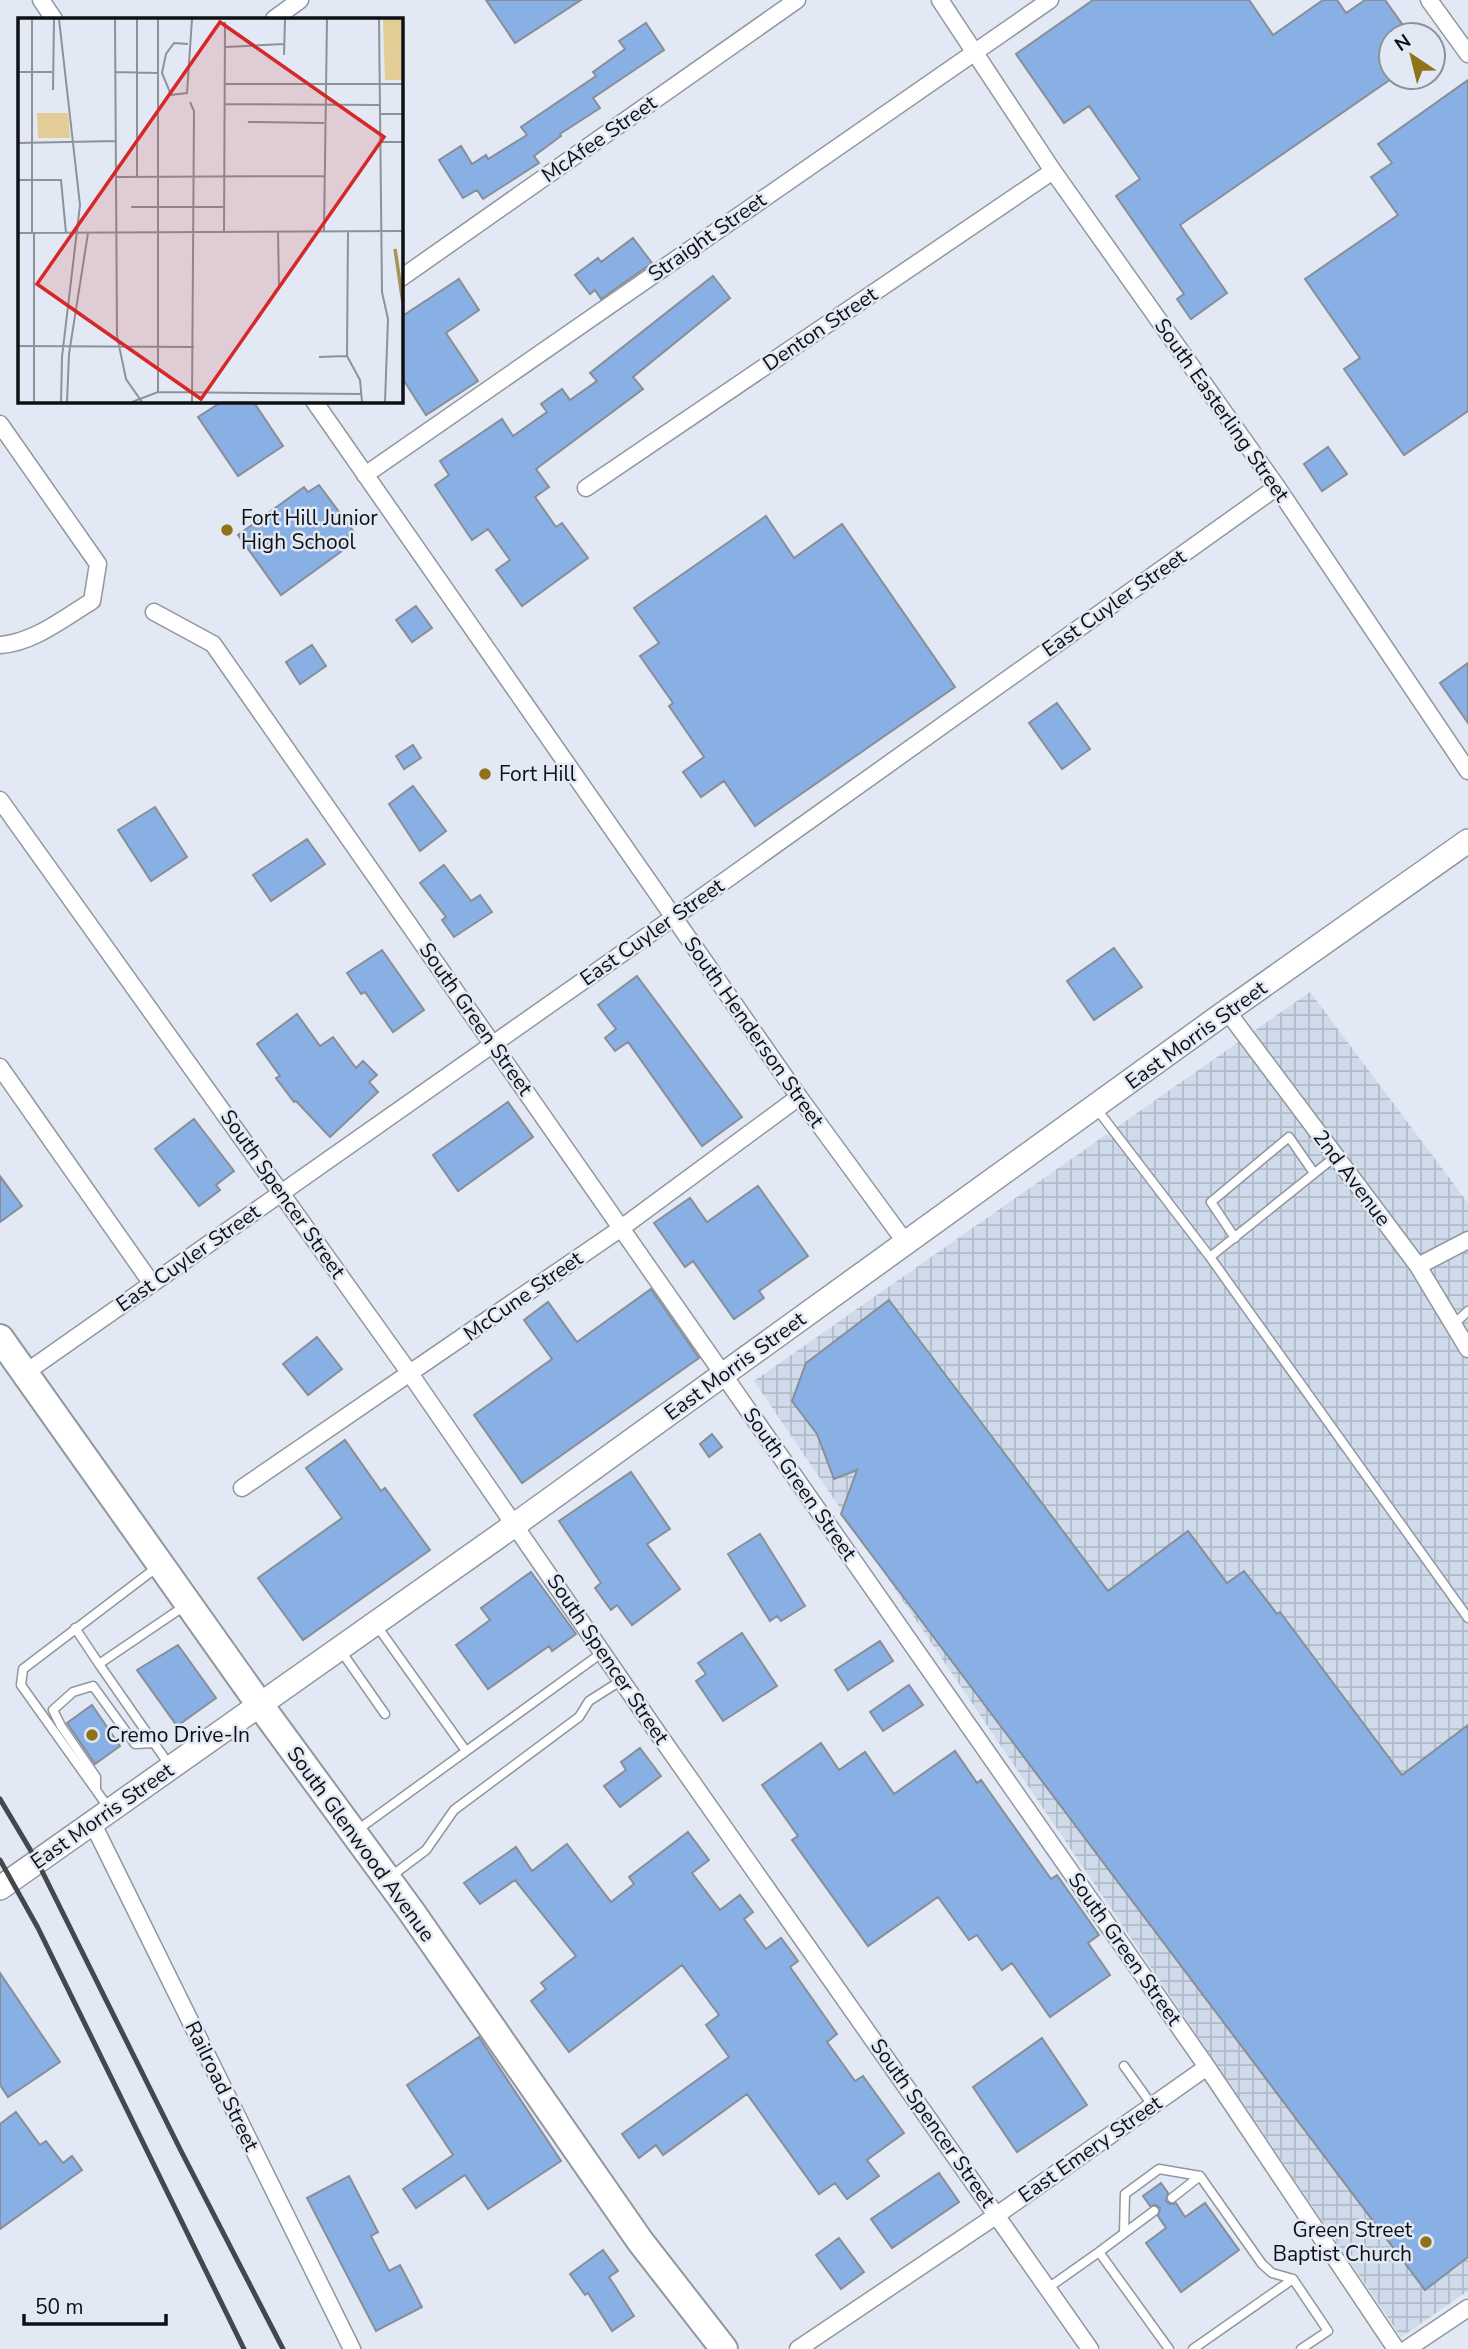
<svg xmlns="http://www.w3.org/2000/svg" width="1468" height="2349" font-family="'Nunito Sans',sans-serif">
	<style>
		.industrial { fill: url(#industrial-grid) }
		.building { fill: #89b0e4; stroke: #888e98; stroke-width: 2 }
		.lines { fill: none; stroke-linecap: round; stroke-linejoin: round }
		.service-casing { stroke: #9097a0; stroke-width: 11 }
		.minor-casing { stroke: #9097a0; stroke-width: 19 }
		.secondary-casing { stroke: #9097a0; stroke-width: 26 }
		.primary-casing { stroke: #9097a0; stroke-width: 30 }
		.service { stroke: #fff; stroke-width: 8 }
		.minor { stroke: #fff; stroke-width: 16 }
		.secondary { stroke: #fff; stroke-width: 23 }
		.primary { stroke: #fff; stroke-width: 26 }
		.rail { stroke: #44484d; stroke-width: 5 }
		.poi-dot { fill: #907218; stroke: #e2e9f4; stroke-width: 2.5 }
		.labels { text-anchor: middle; dominant-baseline: central; stroke-width: 5; stroke-linejoin: round; paint-order: stroke }
		.street-label { font-size: 21px; fill: #0e1014; stroke: #e2e9f4 }
		.poi-label { font-size: 21px; fill: #0e1014; stroke: #e2e9f4; text-anchor: start }
		.inset-river { fill: none; stroke: #ab9355; stroke-width: 3.5 }
		.inset-road { fill: none; stroke: #8d929a; stroke-width: 2 }
		.view { fill: #d62828; fill-opacity: 0.15; stroke: #d62828; stroke-width: 3.5 }
		.inset-edge { fill: none; stroke: #0e1014; stroke-width: 3.5 }
	</style>
	<defs>
		<pattern id="industrial-grid" width="8" height="8" patternUnits="userSpaceOnUse" patternTransform="scale(1.75)"><rect width="8" height="8" fill="#cfdbeb"/><path d="M0 4h8M4 0v8" fill="none" stroke="#b1bbc9"/></pattern>
	</defs>
	<rect width="100%" height="100%" fill="#e2e9f4"/>
	<path class="industrial" d="M1310 992 1468 1203V2291L1401 2337 754 1381Z"/>
	<path class="building" d="M486 0H581L515 43Z
		M1093 0H1249L1273 35 1323 0H1337L1346 13 1365 0H1385L1410 35H1391V79L1180 225 1227 293 1191 319 1177 299 1184 294 1116 196 1140 179 1089 106 1064 123 1016 54Z
		M646 23 664 50 593 98 600 108 560 134 561 136 534 156 539 163 483 199 477 190 463 198 439 160 461 146 472 164 486 155 488 159 527 135 521 127 596 76 593 72 625 49 619 41Z
		M1468 80V411L1404 455 1344 369 1360 358 1305 279 1398 215 1371 177 1392 163 1378 144Z
		M633 238 652 263 601 299 595 290 590 294 575 275 598 258 601 262Z
		M713 276 730 298 633 377 643 389 536 469 549 487 535 497 556 527 562 523 588 558 522 606 496 570 510 560 488 529 472 540 435 485 449 475 440 461 502 419 513 436 547 412 541 404 562 389 570 400 597 381 590 373Z
		M459 279 479 310 446 333 478 381 426 415 401 376V317Z
		M223 401H253L283 446 238 476 198 417Z
		M1328 447 1347 474 1322 491 1304 464Z
		M319 485 354 532 341 541 346 548 281 595 238 535 304 487 308 492Z
		M766 516 794 558 842 524 955 687 755 826 724 781 701 797 683 772 704 757 669 706 673 703 640 656 659 643 634 608Z
		M416 606 432 628 412 642 396 620Z
		M312 645 326 666 300 684 286 662Z
		M1468 663V723L1440 683Z
		M1057 703 1090 749 1062 769 1029 723Z
		M413 745 421 758 404 769 396 756Z
		M413 786 446 831 420 851 389 804Z
		M155 807 187 857 151 881 118 830Z
		M307 839 325 864 271 901 253 875Z
		M444 865 471 901 480 895 492 912 454 937 442 920 446 917 420 883Z
		M1114 948 1142 987 1094 1020 1067 981Z
		M382 950 424 1010 393 1032 365 992 361 994 347 973Z
		M637 976 742 1117 702 1146 628 1042 615 1051 605 1038 616 1029 598 1005Z
		M297 1014 320 1046 333 1037 356 1068 363 1061 377 1075 369 1082 378 1092 330 1137 296 1101 294 1102 276 1078 280 1076 257 1044Z
		M508 1102 533 1137 458 1191 433 1155Z
		M194 1119 234 1171 216 1185 220 1190 199 1206 155 1149Z
		M0 1176 22 1206 0 1222Z
		M758 1186 808 1256 759 1291 764 1298 734 1319 693 1261 685 1267 654 1223 690 1198 707 1222Z
		M651 1289 699 1358 522 1483 474 1415 552 1359 524 1320 548 1302 577 1342Z
		M889 1300 1108 1591 1188 1531 1227 1583 1244 1571 1277 1614 1280 1612 1402 1775 1468 1725V2257L1425 2290 841 1514 857 1470 834 1479 817 1434 792 1401 806 1363Z
		M317 1337 342 1369 308 1395 283 1364Z
		M712 1434 722 1447 709 1457 700 1444Z
		M345 1440 381 1491 385 1488 430 1550 303 1640 258 1578 342 1518 306 1468Z
		M631 1472 670 1529 647 1544 680 1589 632 1625 617 1605 611 1610 595 1588 601 1583 559 1521Z
		M760 1534 805 1606 781 1621 777 1616 770 1621 728 1554Z
		M531 1572 576 1634 552 1651 549 1646 488 1689 456 1645 490 1620 481 1608Z
		M742 1633 777 1686 723 1721 696 1681 706 1674 698 1663Z
		M880 1641 893 1661 848 1690 835 1670Z
		M178 1645 216 1698 177 1726 137 1670Z
		M909 1685 923 1705 883 1731 870 1712Z
		M92 1705 120 1746 95 1764 67 1723Z
		M821 1743 839 1770 865 1752 894 1794 955 1751 977 1783 981 1780 1051 1879 1057 1875 1099 1935 1088 1943 1110 1975 1050 2017 1012 1963 1002 1970 977 1935 969 1940 938 1897 868 1946 792 1840 798 1836 762 1785Z
		M640 1748 661 1776 620 1807 604 1786 626 1770 621 1762Z
		M688 1832 709 1860 692 1873 720 1910 740 1895 753 1912 744 1919 766 1949 781 1938 798 1961 790 1967 837 2034 827 2042 855 2081 863 2076 904 2133 867 2160 879 2176 847 2199 835 2183 819 2194 747 2094 663 2155 656 2145 639 2158 622 2134 729 2057 706 2025 719 2015 682 1965 569 2052 531 2001 546 1989 541 1983 576 1956 515 1880 480 1904 464 1883 516 1847 532 1871 567 1844 611 1902 634 1884 629 1877Z
		M0 1973 60 2062 8 2097 0 2085Z
		M479 2037 561 2161 488 2209 465 2175 416 2208 403 2189 453 2155 407 2085Z
		M1042 2038 1087 2105 1017 2152 973 2087Z
		M16 2112 40 2145 46 2141 63 2163 72 2156 82 2170 0 2229V2124Z
		M939 2173 959 2202 892 2248 871 2219Z
		M349 2176 378 2232 371 2236 389 2271 400 2265 422 2307 376 2331 307 2198Z
		M1161 2183 1168 2193 1166 2201 1170 2204 1176 2203 1185 2217 1205 2203 1239 2250 1181 2292 1146 2243 1166 2228 1158 2216 1160 2208 1156 2205 1150 2206 1143 2196Z
		M839 2238 864 2272 841 2289 816 2255Z
		M603 2250 618 2271 609 2277 634 2316 612 2331 588 2293 585 2295 570 2274Z"/>
	<g class="lines">
		<defs>
			<path id="service" d="M1096 1108 1210 1257 1468 1618
				M1235 1238 1211 1202 1289 1137 1314 1173
				M1210 1257 1336 1156
				M1453 1325 1468 1311
				M377 1626 466 1751
				M75 1628 99 1664
				M341 1651 385 1714
				M170 1766 99 1664 186 1605
				M96 1790V1777L61 1726 53 1710 73 1692 93 1686 135 1744 154 1743
				M108 1807 21 1685 23 1669 156 1568
				M356 1831 603 1652
				M390 1877 426 1850 454 1810 579 1717 589 1701 622 1680
				M1124 2066 1152 2105
				M1172 2198 1200 2176
				M1124 2233 1125 2194 1159 2169 1200 2176 1262 2264 1272 2273 1293 2279 1328 2331 1301 2349
				M1099 2252 1154 2211
				M1048 2288 1099 2252 1169 2349
				M1193 2349 1293 2279"/>
			<path id="minor" d="M41 0 54 19
				M940 0 1053 171 1277 487 1468 771
				M1429 0 1468 54
				M274 19 300 0
				M401 278 797 0
				M314 401 799 1097 906 1243
				M0 424 98 564 92 601C64 618 33 643 0 645
				M365 475 1050 0
				M586 488 1053 171
				M154 612 213 644 1207 2067 1396 2349
				M0 800 411 1375 657 1732 1090 2349
				M1227 1011 1418 1266 1468 1349
				M0 1067 152 1284
				M1418 1266 1468 1240
				M25 1373 674 917 1277 487
				M242 1488 620 1229 799 1097
				M92 1822 352 2349
				M798 2349 997 2215 1207 2067
				M1407 2349 1468 2308"/>
			<path id="secondary" d="M0 1888 516 1524 1227 1011 1468 841"/>
			<path id="primary" d="M0 1338 260 1705 411 1911 640 2241 724 2349"/>
		</defs>
		<use href="#service" class="service-casing"/>
		<use href="#minor" class="minor-casing"/>
		<use href="#secondary" class="secondary-casing"/>
		<use href="#primary" class="primary-casing"/>
		<use href="#service" class="service"/>
		<use href="#minor" class="minor"/>
		<use href="#secondary" class="secondary"/>
		<use href="#primary" class="primary"/>
		<path class="rail" d="M0 1799 37 1861 180 2149 283 2349
			M0 1860 38 1928 244 2349"/>
	</g>
	<g class="poi-dot">
		<circle cx="227" cy="530" r="7"/>
		<circle cx="485" cy="774" r="7"/>
		<circle cx="92" cy="1735" r="7"/>
		<circle cx="1426" cy="2242" r="7"/>
	</g>
	<g class="labels">
		<g class="street-label">
			<text transform="translate(599 139) rotate(-35)">McAfee Street</text>
			<text transform="translate(707 237) rotate(-35)">Straight Street</text>
			<text transform="translate(820 329) rotate(-34)">Denton Street</text>
			<text transform="translate(1222 410) rotate(55)">South Easterling Street</text>
			<text transform="translate(1114 603) rotate(-35)">East Cuyler Street</text>
			<text transform="translate(652 932) rotate(-35)">East Cuyler Street</text>
			<text transform="translate(476 1019) rotate(55)">South Green Street</text>
			<text transform="translate(754 1032) rotate(55)">South Henderson Street</text>
			<text transform="translate(1196 1035) rotate(-36)">East Morris Street</text>
			<text transform="translate(1352 1178) rotate(53)">2nd Avenue</text>
			<text transform="translate(283 1194) rotate(55)">South Spencer Street</text>
			<text transform="translate(188 1258) rotate(-35)">East Cuyler Street</text>
			<text transform="translate(523 1296) rotate(-35)">McCune Street</text>
			<text transform="translate(735 1366) rotate(-36)">East Morris Street</text>
			<text transform="translate(800 1484) rotate(55)">South Green Street</text>
			<text transform="translate(608 1659) rotate(56)">South Spencer Street</text>
			<text transform="translate(102 1816) rotate(-35)">East Morris Street</text>
			<text transform="translate(361 1844) rotate(54)">South Glenwood Avenue</text>
			<text transform="translate(1125 1949) rotate(55)">South Green Street</text>
			<text transform="translate(222 2086) rotate(64)">Railroad Street</text>
			<text transform="translate(933 2123) rotate(55)">South Spencer Street</text>
			<text transform="translate(1090 2149) rotate(-35)">East Emery Street</text>
		</g>
		<g class="poi-label">
			<text x="241" y="518">Fort Hill Junior<tspan x="241" dy="24">High School</tspan></text>
			<text x="499" y="774">Fort Hill</text>
			<text x="106" y="1735">Cremo Drive-In</text>
			<text x="1412" y="2230" text-anchor="end">Green Street<tspan x="1412" dy="24">Baptist Church</tspan></text>
		</g>
	</g>
	<g transform="translate(18 18)">
		<rect width="385" height="385" fill="#e2e9f4"/>
		<path d="M365 1H385V62H367ZM19 95H50L52 120H20Z" fill="#e2cd97"/>
		<path class="inset-river" d="M377 231 385 285"/>
		<path class="inset-road" d="M14 1V215M41 1 62 187 44 339 43 384M97 1 99 318 108 361 124 384M140 1V374M361 1 364 274 370 301 367 384M170 26 156 25 148 36 144 55 153 77 169 75 174 1M207 29 266 26M266 37 267 1M0 54H34M98 54 139 55M206 66H385M35 72 36 1M172 84 176 93 174 384M206 86 362 87M363 96H385M230 104 306 105M362 124H385M0 125 98 123M99 159 307 158M119 159V1M0 162H43L48 215M113 189H205M306 213 309 1M330 213 329 338 342 362 344 384M206 214 207 4M260 214 261 271M0 215 385 213M16 215V384M0 328 176 329M301 339 329 338M49 384 51 336 70 215M114 384 140 374 343 376"/>
		<path class="view" d="M202 4 366 119 183 381 19 266Z"/>
		<rect width="385" height="385" class="inset-edge"/>
	</g>
	<g transform="translate(1412 56) rotate(325)"><circle r="33" fill="#e2e9f4" stroke="#8d929a" stroke-width="2"/>
	<path d="M0-5L12 26L0 18L-12 26Z" fill="#907218"/>
	<text y="-10" font-size="19" font-weight="bold" text-anchor="middle" fill="#0e1014">N</text>
	</g>
	<path d="M24 2314v10h142v-10" fill="none" stroke="#0e1014" stroke-width="3.5"/>
	<text x="35" y="2314" font-size="21" fill="#0e1014" stroke="#e2e9f4" stroke-width="5" paint-order="stroke">50 m</text>
</svg>
